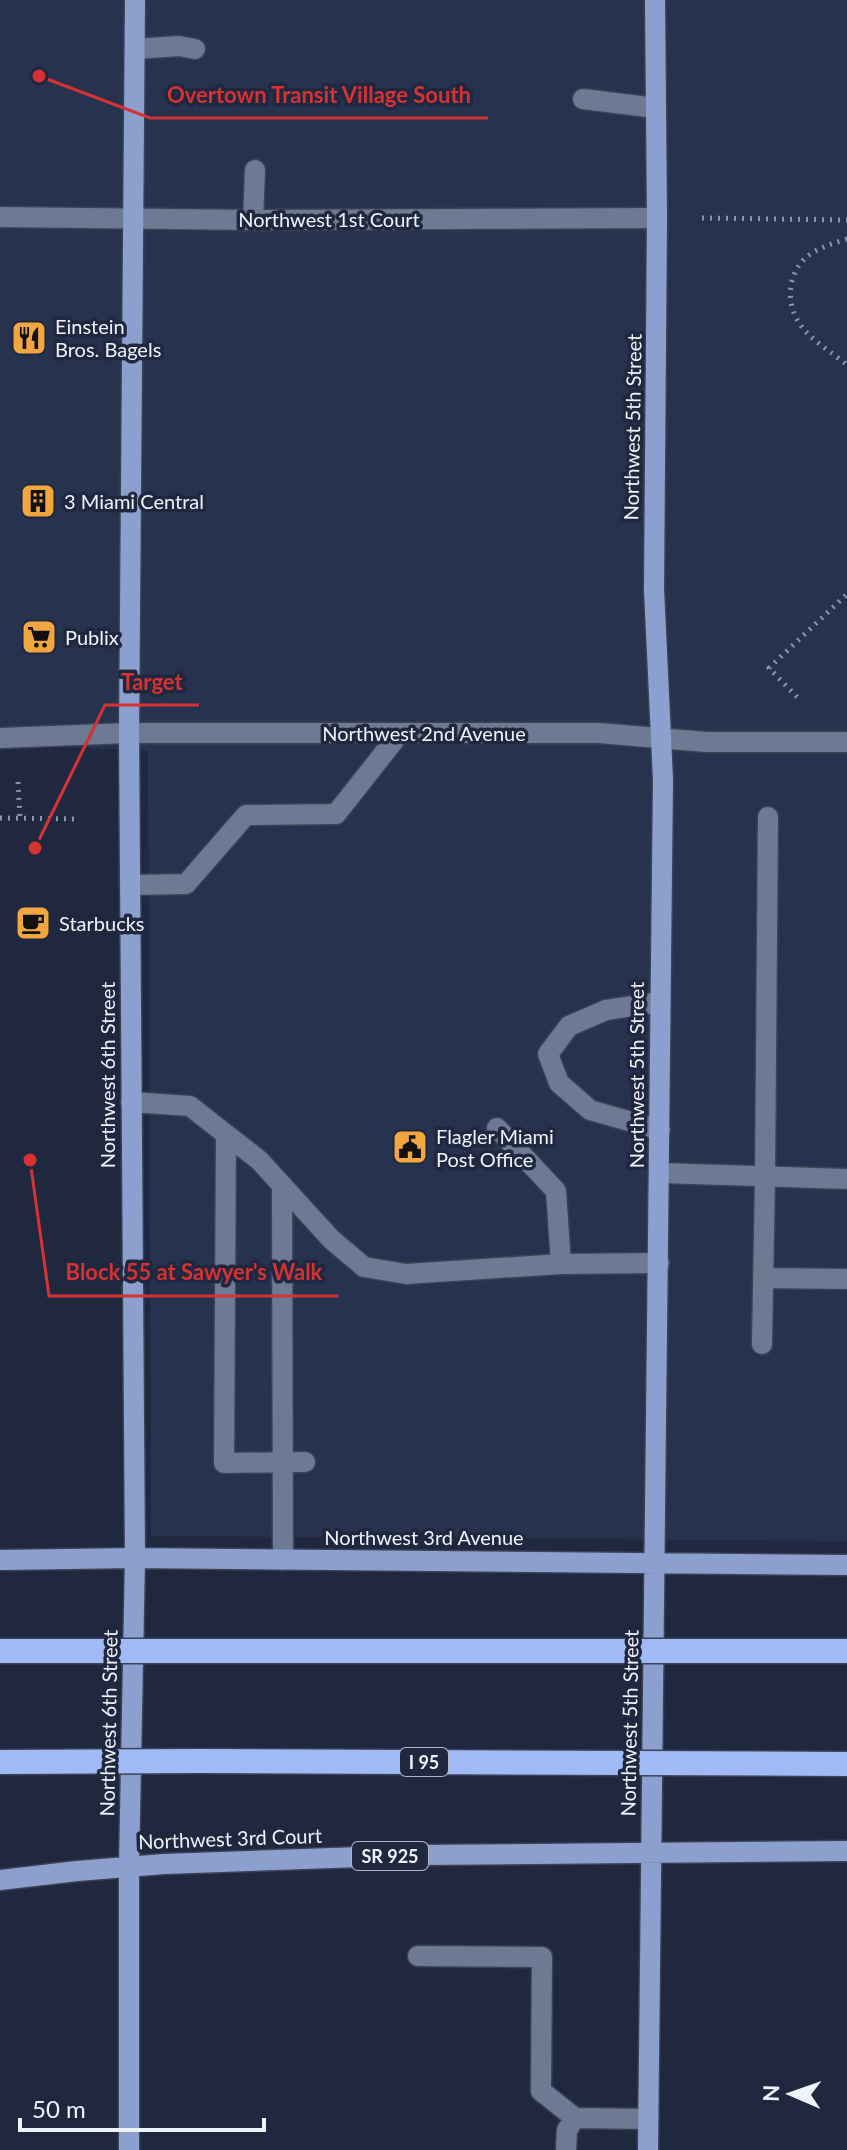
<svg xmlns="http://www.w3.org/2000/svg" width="847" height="2150" font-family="Lato,sans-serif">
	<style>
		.built { fill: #26324e }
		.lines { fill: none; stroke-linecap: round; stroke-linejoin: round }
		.minor-casing { stroke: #3c4254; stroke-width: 23 }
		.major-casing { stroke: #3c4254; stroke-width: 23 }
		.path { stroke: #8f95a5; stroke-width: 5; stroke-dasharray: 2 6; stroke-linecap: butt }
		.minor { stroke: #6e7994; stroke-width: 20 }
		.major { stroke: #8ca0cf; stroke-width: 20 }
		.highway-bridge-casing { stroke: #3c4254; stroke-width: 27; stroke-linecap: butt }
		.highway-bridge { stroke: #a0baf7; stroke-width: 24 }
		.labels { text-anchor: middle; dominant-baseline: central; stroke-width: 7; stroke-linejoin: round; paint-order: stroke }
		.shield { fill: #1f283f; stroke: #b1b6c3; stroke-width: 2 }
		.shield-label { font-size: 18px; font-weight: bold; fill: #eff3fc }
		.street-label { font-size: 20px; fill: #eff3fc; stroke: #1f283f }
		.poi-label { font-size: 20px; fill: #eff3fc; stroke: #1f283f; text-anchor: start }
		.leader { fill: none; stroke: #d73233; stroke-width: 3 }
		.callout-dot { fill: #d73233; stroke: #1f283f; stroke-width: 3 }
		.callout-label { font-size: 22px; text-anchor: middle; font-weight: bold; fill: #d73233; stroke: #1f283f; stroke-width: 7; stroke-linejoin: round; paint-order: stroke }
	</style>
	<rect width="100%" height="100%" fill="#1f283f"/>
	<path class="built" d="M0 0H847V1541L151 1536 148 751 0 744Z"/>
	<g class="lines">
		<defs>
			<path id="minor" d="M135 49 179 46 195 49
				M583 99 656 108
				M0 217 253 220 657 218
				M253 220 255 170
				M0 738 129 733H599L706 742H847
				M130 885 186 884 246 815 336 814 400 733
				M131 1102 190 1106 259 1160 331 1239 364 1267 406 1274 561 1264 556 1191 497 1128
				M660 1130 590 1110 559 1083 548 1054 569 1026 606 1010 660 1002
				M226 1134 224 1463 305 1462
				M660 1173 847 1179
				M282 1185 283 1560
				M561 1264 659 1263
				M763 1278 847 1279
				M762 1344 765 1177 768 817
				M418 1956 542 1957 541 2091 575 2118 648 2119
				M566 2150 567 2130 575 2118"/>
			<path id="major" d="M0 1560 135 1558 847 1565
				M0 1880 77 1871 164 1864 417 1855 847 1851
				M129 2150V1866L135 1558 129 733 135 0
				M648 2150 663 780 654 589 657 218 655 0"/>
		</defs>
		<use href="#minor" class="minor-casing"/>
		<use href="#major" class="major-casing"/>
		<path class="path" d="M702 218 847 220
			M847 239C835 243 823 246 812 253 788 268 784 302 800 324 809 339 833 353 847 365
			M797 697 769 668 847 594
			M18 782 20 818
			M0 818 77 819"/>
		<use href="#minor" class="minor"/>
		<use href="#major" class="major"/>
		<defs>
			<path id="highway-bridge" d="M0 1651H847
				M0 1762 199 1761 847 1764"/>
		</defs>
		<use href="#highway-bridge" class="highway-bridge-casing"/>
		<use href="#highway-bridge" class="highway-bridge"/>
	</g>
	<defs>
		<symbol id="restaurant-square" viewBox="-11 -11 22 22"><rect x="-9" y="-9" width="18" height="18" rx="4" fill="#f1a640" stroke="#1f283f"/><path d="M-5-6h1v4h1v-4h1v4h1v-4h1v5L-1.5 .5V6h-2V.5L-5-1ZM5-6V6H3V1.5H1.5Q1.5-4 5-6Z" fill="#111"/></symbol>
		<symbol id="building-square" viewBox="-11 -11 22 22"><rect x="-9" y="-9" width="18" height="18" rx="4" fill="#f1a640" stroke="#1f283f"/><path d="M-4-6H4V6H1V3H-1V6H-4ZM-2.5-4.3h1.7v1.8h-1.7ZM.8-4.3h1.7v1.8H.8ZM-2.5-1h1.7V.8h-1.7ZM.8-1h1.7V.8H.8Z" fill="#111"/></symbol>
		<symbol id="supermarket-square" viewBox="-11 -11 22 22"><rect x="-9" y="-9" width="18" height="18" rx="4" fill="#f1a640" stroke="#1f283f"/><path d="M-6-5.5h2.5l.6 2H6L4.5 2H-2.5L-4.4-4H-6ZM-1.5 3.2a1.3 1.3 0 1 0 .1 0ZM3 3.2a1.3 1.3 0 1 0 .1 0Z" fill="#111"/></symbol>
		<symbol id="cafe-square" viewBox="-11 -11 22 22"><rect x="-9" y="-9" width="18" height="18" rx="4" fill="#f1a640" stroke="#1f283f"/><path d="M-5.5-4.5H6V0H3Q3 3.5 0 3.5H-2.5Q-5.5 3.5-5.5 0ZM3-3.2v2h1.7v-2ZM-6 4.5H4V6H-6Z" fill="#111"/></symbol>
		<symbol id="civic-square" viewBox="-11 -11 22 22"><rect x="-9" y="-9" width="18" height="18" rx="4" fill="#f1a640" stroke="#1f283f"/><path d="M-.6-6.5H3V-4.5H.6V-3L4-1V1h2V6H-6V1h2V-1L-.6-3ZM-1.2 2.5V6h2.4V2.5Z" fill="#111"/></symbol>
	</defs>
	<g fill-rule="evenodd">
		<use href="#restaurant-square" x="9" y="318" width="40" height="40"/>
		<use href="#building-square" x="18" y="481" width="40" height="40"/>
		<use href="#supermarket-square" x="19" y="617" width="40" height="40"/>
		<use href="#cafe-square" x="13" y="903" width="40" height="40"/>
		<use href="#civic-square" x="390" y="1127" width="40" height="40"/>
	</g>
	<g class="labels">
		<g class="shield">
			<rect x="400" y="1748" width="48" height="28" rx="6"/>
			<rect x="352" y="1842" width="76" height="28" rx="6"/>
		</g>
		<g class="shield-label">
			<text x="424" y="1762">I 95</text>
			<text x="390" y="1856">SR 925</text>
		</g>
		<g class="street-label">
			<text x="329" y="219">Northwest 1st Court</text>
			<text transform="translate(632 427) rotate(-89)">Northwest 5th Street</text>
			<text x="424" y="733">Northwest 2nd Avenue</text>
			<text transform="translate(107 1075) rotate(-90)">Northwest 6th Street</text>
			<text transform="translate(636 1075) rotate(-90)">Northwest 5th Street</text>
			<text x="424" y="1537">Northwest 3rd Avenue</text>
			<text transform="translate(108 1723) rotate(-89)">Northwest 6th Street</text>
			<text transform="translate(629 1723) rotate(-89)">Northwest 5th Street</text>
			<text transform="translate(230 1838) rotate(-2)">Northwest 3rd Court</text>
		</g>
		<g class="poi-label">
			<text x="55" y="326">Einstein<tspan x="55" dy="23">Bros. Bagels</tspan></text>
			<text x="64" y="501">3 Miami Central</text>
			<text x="65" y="637">Publix</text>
			<text x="59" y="923">Starbucks</text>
			<text x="436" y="1136">Flagler Miami<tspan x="436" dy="23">Post Office</tspan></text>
		</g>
	</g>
	<path class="leader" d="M39 76L150 118H488M35 848L105 705H199M30 1160L49 1296H338"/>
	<g class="callout-dot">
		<circle cx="39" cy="76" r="8"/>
		<circle cx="35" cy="848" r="8"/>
		<circle cx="30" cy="1160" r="8"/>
	</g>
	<g class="callout-label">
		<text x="319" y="103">Overtown Transit Village South</text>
		<text x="152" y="690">Target</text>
		<text x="194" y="1280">Block 55 at Sawyer's Walk</text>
	</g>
	<g transform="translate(791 2094) rotate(272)" stroke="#1f283f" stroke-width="6" paint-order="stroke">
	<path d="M0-6L14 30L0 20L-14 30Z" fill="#eff3fc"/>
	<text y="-12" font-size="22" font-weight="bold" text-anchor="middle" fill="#eff3fc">N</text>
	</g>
	<path d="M20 2118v12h244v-12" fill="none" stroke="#eff3fc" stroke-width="4"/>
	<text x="32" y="2118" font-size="24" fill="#eff3fc" stroke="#1f283f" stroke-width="6" paint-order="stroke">50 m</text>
</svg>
